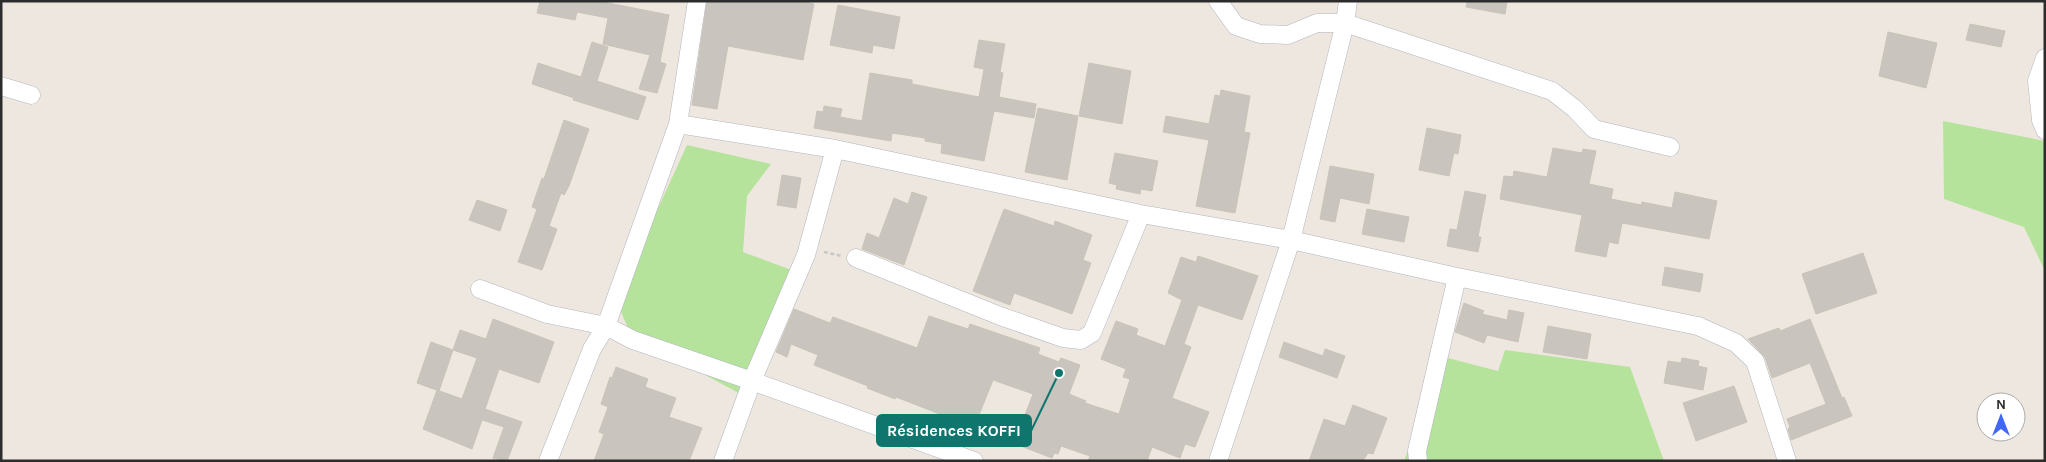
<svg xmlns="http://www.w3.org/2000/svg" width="2046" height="462" font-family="Karla,sans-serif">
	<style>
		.green { fill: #b6e39c }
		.building { fill: #c9c4be; stroke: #c9c3b8 }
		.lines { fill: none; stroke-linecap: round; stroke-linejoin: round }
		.minor-casing { stroke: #b2b5bf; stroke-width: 19 }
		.path { stroke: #c8c8c8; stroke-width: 2.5; stroke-dasharray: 4 2.5; stroke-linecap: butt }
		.minor { stroke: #fff; stroke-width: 18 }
		.leader { fill: none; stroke: #0f766e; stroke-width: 2 }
		.callout-dot { fill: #0f766e; stroke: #fff; stroke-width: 2 }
		.callout { fill: #0f766e; stroke: #0f766e; stroke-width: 2 }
		.callout-label { font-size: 16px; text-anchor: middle; font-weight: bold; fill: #fff }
	</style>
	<rect width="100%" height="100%" fill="#eee7df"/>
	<path class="green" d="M1943 121 2045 141V271L2024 227 1944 199Z
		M687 145 771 164 747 196 743 252 794 271 746 397 631 335 616 300Z
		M1505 350 1630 367 1664 461H1404L1444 357 1498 371Z"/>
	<path class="building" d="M540 1H598L669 15 660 62 666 64 657 93 639 89 650 55 603 44 608 18 577 12 575 20 537 13Z
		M707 1H801L814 4 803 60 728 46 717 109 692 105Z
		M1467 1H1507L1505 14 1466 7Z
		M838 5 900 17 894 49 873 45 872 53 830 45Z
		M1970 24 2005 31 2001 47 1966 40Z
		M1888 32 1937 43 1926 88 1879 76Z
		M979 40 1005 44 1000 72 1003 73 999 97 1036 104 1034 118 994 111 984 161 941 153 942 144 925 141V138L892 133 891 141 814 128 817 111 823 112 824 106 842 109 840 117 862 121 870 73 912 80V84L979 97 984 69 974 67Z
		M592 42 608 47 597 81 646 97 638 120 573 100 574 98 532 84 538 63 581 77Z
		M1089 63 1131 71 1122 124 1079 116Z
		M1221 90 1250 96 1244 132 1250 133 1235 213 1196 206 1209 140 1163 132 1166 116 1209 124 1215 95 1220 96Z
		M1038 108 1078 116 1067 180 1025 172Z
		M564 120 589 129 569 186 564 195 561 193 549 226 557 229 542 270 518 262 537 209 532 207 542 178 544 179Z
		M1427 128 1461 135 1458 154 1454 153 1449 176 1419 170Z
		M1553 148 1582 153 1583 149 1596 151 1589 184 1613 189 1611 199 1641 205 1642 202 1672 208 1675 192 1717 201 1709 239 1622 223 1618 244 1609 242 1606 257 1575 251 1582 215 1500 199 1504 176 1513 177 1514 171 1547 177Z
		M1115 153 1158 161 1152 191 1141 189 1140 194 1116 189 1117 185 1109 183Z
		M1330 166 1374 174 1369 204 1340 198 1335 222 1320 219Z
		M782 175 801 178 796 208 777 205Z
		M1465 191 1486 195 1478 237H1481L1478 252 1447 246 1450 229 1457 230Z
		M912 192 927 197 904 265 862 249 867 233 879 238 894 198 908 204Z
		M477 200 507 210 500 231 469 220Z
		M1004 209 1054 226 1055 221 1092 235 1083 260 1091 263 1072 314 1014 293 1010 305 973 291Z
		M1367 209 1409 217 1404 242 1362 234Z
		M1863 253 1877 293 1816 314 1802 274Z
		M1198 256 1258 276 1242 320 1198 305 1184 344 1191 347 1172 398 1209 412 1195 447 1185 444 1180 458 1152 447 1147 461H1088L1090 456 1061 446 1058 454 1054 453 1052 458 1018 445 1020 440 1016 439 1033 394 993 380 979 415 983 416 978 429 896 397 895 399 867 388 868 386 814 365 818 355 791 344 787 357 776 352 794 309 830 323 833 317 917 348 929 316 968 329 970 324 1040 348 1038 354 1059 362 1061 358 1080 365 1069 394 1086 401 1085 403 1119 414 1130 379 1123 377 1126 369 1101 359 1116 321 1138 329 1136 335 1165 346 1182 300 1168 293 1181 257 1196 262Z
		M1665 267 1703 274 1700 292 1662 285Z
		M1464 303 1484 311 1482 314 1507 320 1509 310 1524 313 1518 342 1487 335 1484 343 1455 332Z
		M493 319 554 342 539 383 499 369 485 409 522 422 507 461 493 458 504 427 482 420 472 449 423 429 437 390 462 399 477 358 453 350 460 330 486 339Z
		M1810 319 1842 398 1844 397 1852 416 1791 440 1788 429 1790 427 1787 419 1826 404 1810 363 1772 378 1765 357 1748 339 1779 328 1780 331Z
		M1548 326 1591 334 1587 359 1543 352Z
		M431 342 453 350 439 391 417 383Z
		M1284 342 1323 356 1325 349 1345 356 1337 378 1279 357Z
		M1682 358 1699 361 1698 366 1707 368 1703 390 1664 383 1668 361 1681 363Z
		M616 367 648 379 645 387 676 398 669 417 702 428 689 461H594L604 434 599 432 608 407 601 404 610 377 612 378Z
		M1734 386 1747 422 1696 441 1683 403Z
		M1353 405 1387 418 1373 454 1368 453 1363 461H1309L1324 419 1345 426Z"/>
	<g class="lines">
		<defs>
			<path id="minor" d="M1218 1 1236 26 1260 34 1288 35 1317 23H1345L1552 91 1575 109 1594 129 1670 147
				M2045 58 2037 81 2041 120 2045 130
				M1 86 31 95
				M678 124 835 149 1141 214 1291 240 1457 277 1698 326 1736 343 1755 361 1787 461
				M835 149 806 255 752 381 974 461
				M856 258 1000 316 1063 338 1081 340 1092 333 1141 214
				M480 289 547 314 606 326 633 340 752 381 723 461
				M548 461 592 349 606 326 678 124 697 1
				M1218 461 1291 240 1345 23 1348 1
				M1418 461 1417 451 1457 277"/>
		</defs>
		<use href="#minor" class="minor-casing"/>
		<path class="path" d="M824 252 842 256"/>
		<use href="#minor" class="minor"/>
	</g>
	<path class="leader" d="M1059 373L1031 431"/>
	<circle class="callout-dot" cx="1059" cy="373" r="5"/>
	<rect class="callout" x="877" y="415" width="154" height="31" rx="5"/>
	<g class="callout-label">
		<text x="954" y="436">Résidences KOFFI</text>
	</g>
	<rect width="2046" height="462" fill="none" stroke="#2c2c2c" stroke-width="5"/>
	<g transform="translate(2001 417)"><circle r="24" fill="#ffffff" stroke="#ababab"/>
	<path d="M0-4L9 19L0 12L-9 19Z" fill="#4167f8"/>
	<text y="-8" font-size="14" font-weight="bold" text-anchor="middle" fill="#2c2c2c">N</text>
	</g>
</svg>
